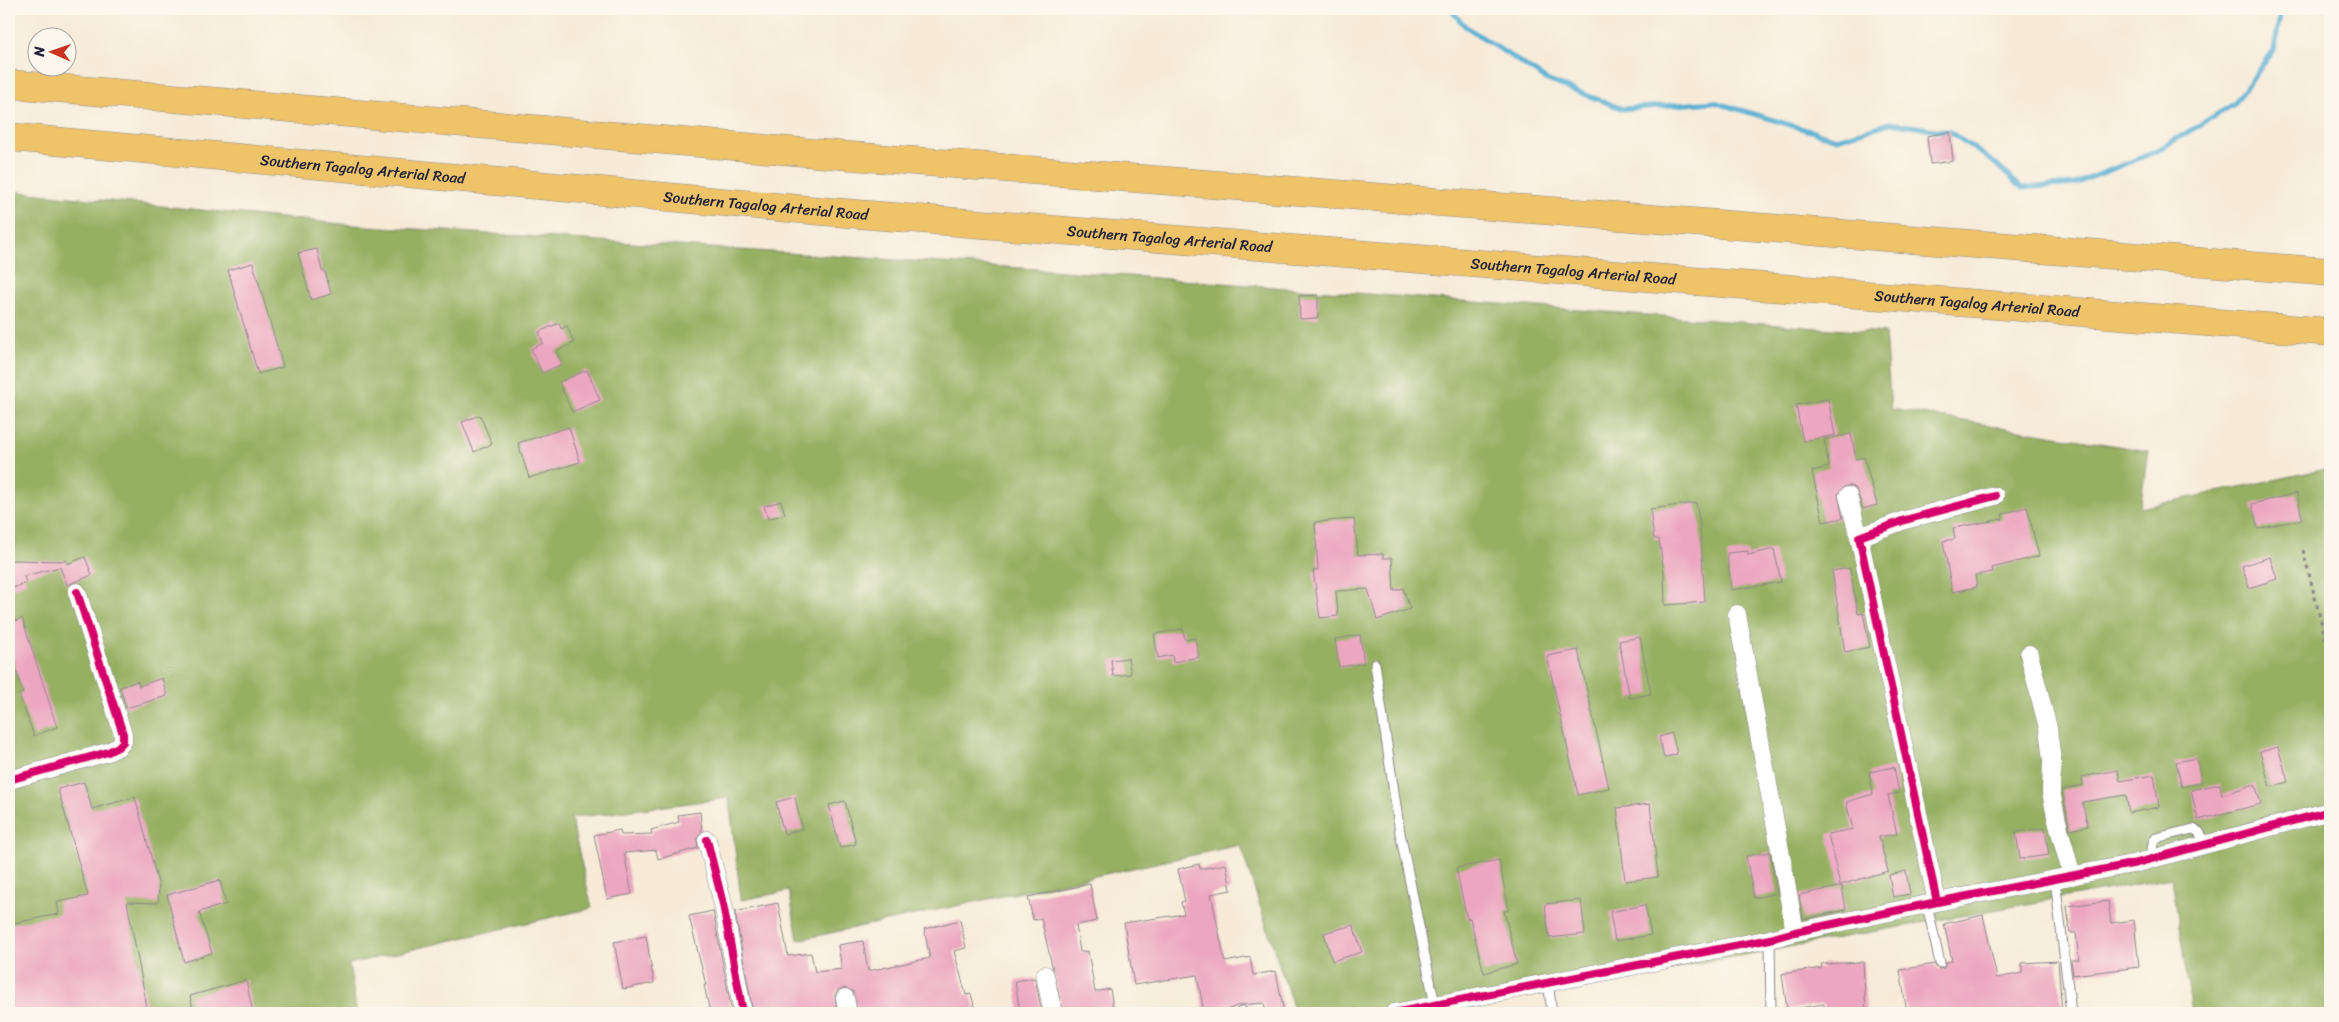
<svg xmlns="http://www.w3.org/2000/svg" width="2339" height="1022" font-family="Sriracha,sans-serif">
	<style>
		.forest { fill: #96b062; stroke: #5c694e }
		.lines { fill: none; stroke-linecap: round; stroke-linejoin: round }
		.stream { stroke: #56aed3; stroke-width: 5 }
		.building { fill: #eca6c0 }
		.service-casing { stroke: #8c868a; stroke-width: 11 }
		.minor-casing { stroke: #8c868a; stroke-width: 19 }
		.motorway-casing { stroke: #8c868a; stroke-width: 29 }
		.path { stroke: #8c868a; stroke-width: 3; stroke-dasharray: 4 4; stroke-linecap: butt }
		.service { stroke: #fff; stroke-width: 9 }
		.minor { stroke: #fff; stroke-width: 18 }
		.motorway { stroke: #efc469; stroke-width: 28 }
		.cycleway-casing { stroke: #fbf7ec; stroke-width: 11 }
		.cycleway { stroke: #d6006c; stroke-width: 8 }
		.labels { text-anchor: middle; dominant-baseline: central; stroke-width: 4; stroke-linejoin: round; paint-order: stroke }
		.street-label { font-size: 15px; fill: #22223b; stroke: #fbf7ec }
	</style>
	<rect width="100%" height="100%" fill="#fbf7ec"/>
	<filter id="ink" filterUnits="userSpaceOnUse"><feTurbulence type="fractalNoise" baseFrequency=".02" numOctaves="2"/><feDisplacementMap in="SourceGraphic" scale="10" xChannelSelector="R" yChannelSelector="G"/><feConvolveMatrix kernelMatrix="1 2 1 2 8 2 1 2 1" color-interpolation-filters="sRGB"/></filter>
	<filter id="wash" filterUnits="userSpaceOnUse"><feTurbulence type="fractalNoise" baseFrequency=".0096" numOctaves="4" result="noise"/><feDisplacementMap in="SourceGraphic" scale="20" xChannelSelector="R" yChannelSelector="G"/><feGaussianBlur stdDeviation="1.12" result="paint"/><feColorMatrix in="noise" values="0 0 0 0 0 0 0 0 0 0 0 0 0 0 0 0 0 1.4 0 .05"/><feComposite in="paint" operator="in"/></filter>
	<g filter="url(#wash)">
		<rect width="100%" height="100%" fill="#f7ebd8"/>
		<path class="forest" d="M9 191 352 225 1036 269 1885 333 1891 409 2148 451 2140 508 2330 468V1013H2192L2172 878 1422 1013H1295L1240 845 798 940 789 891 741 900 729 798 571 818 592 908 349 964 357 1013H9Z"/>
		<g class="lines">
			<path class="stream" d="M1450 9 1465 26 1547 80 1623 109 1714 102 1837 139 1890 123 1950 132 1992 161 2022 188 2075 184 2155 152 2234 104 2274 50 2281 9"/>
		</g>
		<g id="blocks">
			<path class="building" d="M1950 132 1953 161 1930 164 1927 136Z
				M317 249 322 271H325L331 294 311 300 298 253Z
				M253 263 283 367 258 374 228 270Z
				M1318 295V318L1300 319 1299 296Z
				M559 323 561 329 567 326 574 343 556 351 562 364 542 373 531 349 543 343 539 332Z
				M587 370 600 400 572 412 559 382Z
				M1828 399 1835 435 1803 441 1796 405Z
				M480 415 492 444 474 452 462 422Z
				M569 427 580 462 529 478 518 443Z
				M1851 434 1856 459 1864 457 1877 505 1863 509 1856 489 1851 486H1845L1838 494 1843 518 1823 522 1812 471 1829 467 1824 439Z
				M2297 493 2302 519 2258 529 2252 504Z
				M781 501 785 514 768 519 764 506Z
				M1696 503 1700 525 1705 602 1665 605 1664 573 1659 539H1654L1650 509Z
				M2027 507 2039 556 1992 568 1993 572 1975 575 1977 587 1952 592 1943 541 1955 539 1953 528 2003 519 2002 514Z
				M1354 519 1358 555 1383 554V558H1392L1394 591 1403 588 1410 609 1377 620 1368 589 1336 591 1338 616 1320 618 1313 571 1318 570 1315 522Z
				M1774 549 1781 582 1731 590 1727 553 1748 551V555Z
				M85 557 92 575 67 585 60 567 24 576 26 583 13 588 9 577V560L67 561V564Z
				M2270 557 2277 579 2249 588 2242 566Z
				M1850 568 1858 614 1863 613 1870 647 1845 652 1832 571Z
				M22 618 57 727 34 736 19 694 23 693 9 647V624Z
				M1183 629 1185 640 1195 638 1199 657 1173 662 1172 655 1158 658 1154 634Z
				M1360 635 1364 663 1339 667 1335 639Z
				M1640 637 1651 694 1630 698 1619 641Z
				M1578 650 1609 788 1578 795 1547 656Z
				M1128 658 1131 674 1113 676 1111 660Z
				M162 678 167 696 126 708 120 687 138 681 139 686Z
				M1672 733 1677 754 1664 758 1659 737Z
				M2278 747 2288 782 2270 787 2260 752Z
				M2196 758 2202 782 2182 787 2176 762Z
				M1894 767 1899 793 1888 795 1897 834 1879 837 1888 871 1840 885 1828 834 1853 829 1846 802 1873 794 1869 772Z
				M2118 770 2120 781 2154 775 2159 807 2129 813 2126 795 2082 802 2088 826 2070 830 2062 790 2083 785 2082 777Z
				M84 782 92 809 135 797 159 886 158 903 127 902 147 1007 109 1013H9V924L59 914 57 902 88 896 58 789Z
				M2220 784 2222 795 2255 784 2261 804 2198 820 2191 790Z
				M795 797 802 829 784 834 776 802Z
				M845 801 856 844 840 848 829 805Z
				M1650 804 1658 877 1625 881 1617 808Z
				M700 812 702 831 697 838 698 848 658 859 656 850 624 853 632 894 607 899 594 835 620 830 621 835 652 834 651 830 679 822 678 815Z
				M2045 828 2049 855 2020 859 2016 832Z
				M1770 852 1777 893 1754 898 1746 856Z
				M1499 860 1509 910 1504 911 1517 964 1484 973 1470 918 1467 919 1456 868Z
				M1199 864 1200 869 1226 864 1231 890 1211 894 1225 962 1250 957 1253 975 1276 971 1284 1013H1266L1264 1003 1239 1005 1227 1010 1228 1013H1204L1197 975 1134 985 1124 923 1184 914 1181 902 1185 901 1178 869Z
				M1906 871 1910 894 1893 897 1889 875Z
				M220 880 226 904 199 912 212 953 184 962 167 895Z
				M1090 884 1097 921 1076 925 1080 952 1088 951 1095 992 1110 989 1114 1013H1063L1041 918 1033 920 1028 897Z
				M1842 886 1846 910 1803 919 1799 895Z
				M1581 900 1585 934 1549 938 1545 904Z
				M2108 901 2111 923 2134 920 2139 967 2073 975 2071 960H2079L2076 933H2070L2067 906Z
				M778 903 788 956 811 953 815 972 842 969 838 945 863 941 868 971 930 958 924 929 960 920 966 948 954 951 966 995 971 994 976 1013H858L853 991 843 988 838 990 835 995 837 1013H753L735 912Z
				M1645 905 1651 935 1615 941 1610 912Z
				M713 911 732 1013H710L704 985H706L689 916Z
				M1983 915 1997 978 2022 973V963L2058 961 2062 1013H1907L1900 970 1934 964 1938 969 1944 968 1946 962 1952 961 1944 924Z
				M1353 925 1362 952 1332 961 1324 933Z
				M646 936 654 983 623 989 614 942Z
				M1863 962 1866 1013H1824V1004L1787 1010 1782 974 1822 968 1821 964Z
				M1035 978 1042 1013H1020L1015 981Z
				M246 980 253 1013H194L190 996Z"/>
		</g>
	</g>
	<g filter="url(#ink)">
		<use href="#blocks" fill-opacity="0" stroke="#8c868a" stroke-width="1"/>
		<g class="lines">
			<defs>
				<path id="service" d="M1375 664 1400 833 1435 1005
					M2151 859 2153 842 2156 838 2193 829 2199 832 2207 844
					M2055 879 2071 1013
					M1927 905 1940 963
					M1770 939 1771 1013
					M1548 982 1552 1013
					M1242 1011V1013"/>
				<path id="minor" d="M1848 496 1859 537
					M1737 614 1795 932
					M2029 654 2048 728 2052 761 2051 792 2057 821 2072 876
					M9 780 108 752 118 747 123 742V734L77 592
					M707 840 723 904 743 1013
					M1937 902 1859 537 1905 520 1995 496
					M1045 975 1053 1013
					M845 998 848 1013
					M1394 1013 1770 939 1795 932 1937 902 2137 863 2330 811"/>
				<g id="motorway">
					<path d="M9 84 838 155 2330 272"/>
					<path id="s1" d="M9 137 832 212 2330 332"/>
				</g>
			</defs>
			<use href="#service" class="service-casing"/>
			<use href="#minor" class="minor-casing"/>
			<use href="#motorway" class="motorway-casing"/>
			<path class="path" d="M2303 550 2330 657"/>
			<use href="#service" class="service"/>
			<use href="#minor" class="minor"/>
			<use href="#motorway" class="motorway"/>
			<defs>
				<path id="cycleway" d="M9 780 108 752 118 747 123 742V734L77 592
					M707 840 723 904 743 1013
					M1937 902 1859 537 1905 520 1995 496
					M1394 1013 1770 939 1795 932 1937 902 2137 863 2330 811"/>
			</defs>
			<use href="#cycleway" class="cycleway-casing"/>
			<use href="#cycleway" class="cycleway"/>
		</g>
	</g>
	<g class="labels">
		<g class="street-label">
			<text stroke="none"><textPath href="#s1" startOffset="355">Southern Tagalog Arterial Road</textPath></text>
			<text stroke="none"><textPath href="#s1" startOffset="760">Southern Tagalog Arterial Road</textPath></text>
			<text stroke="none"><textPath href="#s1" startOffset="1165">Southern Tagalog Arterial Road</textPath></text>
			<text stroke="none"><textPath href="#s1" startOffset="1570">Southern Tagalog Arterial Road</textPath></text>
			<text stroke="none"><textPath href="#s1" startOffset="1975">Southern Tagalog Arterial Road</textPath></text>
		</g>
	</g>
	<rect width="2339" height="1022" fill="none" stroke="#fbf7ec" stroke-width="30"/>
	<g transform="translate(52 52) rotate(272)"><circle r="24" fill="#fbf7ec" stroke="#a4a2a5"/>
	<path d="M0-4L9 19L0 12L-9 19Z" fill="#c8321e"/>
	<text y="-8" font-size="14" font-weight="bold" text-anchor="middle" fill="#22223b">N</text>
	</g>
</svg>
